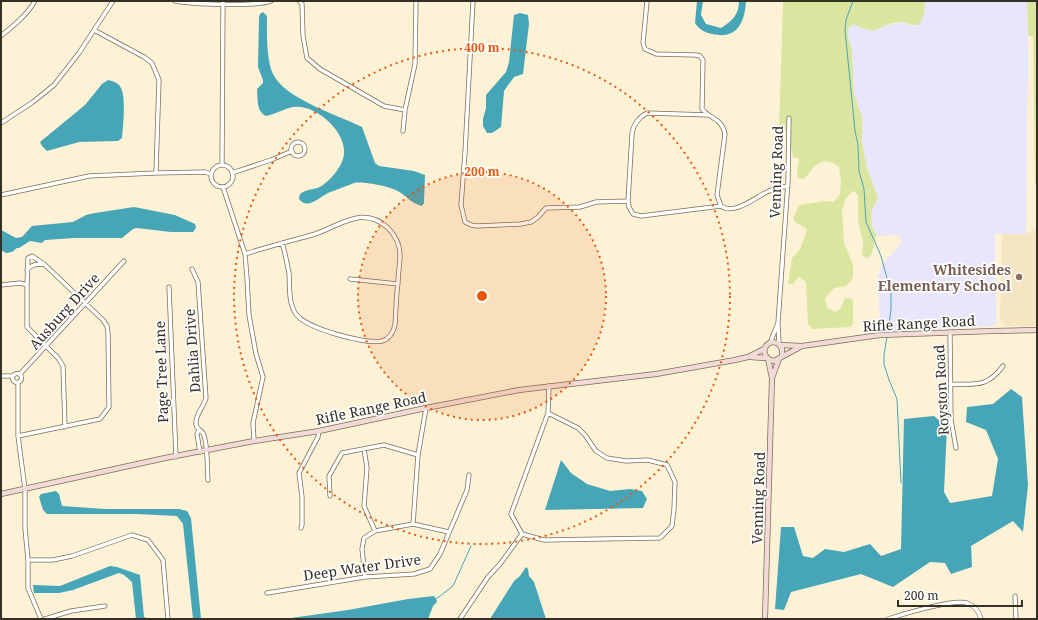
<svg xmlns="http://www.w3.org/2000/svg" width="1038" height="620" font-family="'Noto Serif',serif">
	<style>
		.built { fill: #f4e6c3 }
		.industrial { fill: #e8e6fc }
		.green { fill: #dae6a0 }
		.water { fill: #47a5b8 }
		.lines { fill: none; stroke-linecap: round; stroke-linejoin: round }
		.stream { stroke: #47a5b8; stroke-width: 1 }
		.minor-casing { stroke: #796f56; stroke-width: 5 }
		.secondary-casing { stroke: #796f56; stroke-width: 6 }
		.minor { stroke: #fff; stroke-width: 3.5 }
		.secondary { stroke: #f1dad7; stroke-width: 4.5 }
		.ring { fill: none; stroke: #e8590c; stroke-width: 2; stroke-dasharray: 2 4 }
		.education-dot { fill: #8d6e63; stroke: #fff; stroke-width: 1.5 }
		.labels { text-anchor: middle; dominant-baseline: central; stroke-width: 3.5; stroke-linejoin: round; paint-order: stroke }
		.street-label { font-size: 14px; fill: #353026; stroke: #fff }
		.education-label { font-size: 14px; font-weight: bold; fill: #785e54; stroke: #fff; text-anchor: end }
		.centre { fill: #e8590c; stroke: #fff; stroke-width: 2 }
		.ring-label { font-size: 12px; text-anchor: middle; font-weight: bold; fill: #e8590c; stroke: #fff; stroke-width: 3.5; stroke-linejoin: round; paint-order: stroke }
	</style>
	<rect width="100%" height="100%" fill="#fdf2d6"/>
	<path class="built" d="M1037 227V326H1006L1000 320 1002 234H1026Z"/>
	<path class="industrial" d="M925 1H1027L1028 61 1026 234H995L996 323 993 326 883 332 880 330 878 276 881 266 903 241 897 235 876 236 872 226 871 211 878 198 867 168 862 142V117L854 94 852 49 848 37V29L853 24 861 28 874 31 881 27 902 22 912 26 924 14Z"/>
	<path class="green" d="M783 1H925L924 14 920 24C909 27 909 22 901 22 892 22 881 27 874 31L861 28 853 24 848 29V37L852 49 854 94 862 117V142L867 168 878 198 871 211 872 226 876 236 872 254 867 259 862 255 863 243 858 220V195L854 191 851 192 845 200 842 211 844 243 853 265V278L846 286 834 288 825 299 827 308 836 312 840 309 845 298H850L853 301V324L850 327 812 329 808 324 806 282 799 277 793 284H788L792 258 800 249 805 236 807 229C802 225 796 224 793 219L799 205 827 201 834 202 840 194 841 183 839 167C833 161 823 159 816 165 811 169 809 175 804 179L798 178 797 171 799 159 793 157 791 148V130L783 131 779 129Z
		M1027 1H1037V185L1035 183 1033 37 1028 35Z"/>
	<path class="water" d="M697 1H703L701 15 706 24 721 28C732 21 739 15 739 1H746C745 22 737 40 712 34 704 32 700 30 695 23Z
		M263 12 267 16C267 33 266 59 273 74 285 99 338 115 362 127L375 163 379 166 414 171 425 175 424 203 422 206C413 204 408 198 401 193 393 187 364 181 354 183 349 185 333 191 328 193 319 198 307 210 299 199L300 194C308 188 317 190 323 185 330 180 340 169 343 159 350 136 322 110 301 107 288 105 278 114 266 116 256 111 258 99 257 89L263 83V80L258 67 259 17 260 14Z
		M520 13 528 15 529 24 523 74 514 77 504 91 501 127 492 133H487L483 126V119L486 108V95L506 72 509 62 514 15Z
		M108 80C112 81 116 82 119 85 127 93 123 126 122 138L118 141 79 142 47 151 42 146 40 142 85 105 102 84Z
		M134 207 175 215 195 224 196 228 193 232H171L137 228 133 229 122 238H74L45 240 42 243 30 241 19 248H17L12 252 6 253 1 250V230L16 238 22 237 32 226 73 222 86 215 95 213Z
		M1011 389 1022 397 1028 485 1023 532 1013 521 971 546 972 567 951 574 945 563 930 562 893 587 861 574 791 592 784 610 775 609 781 527H794L803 556 813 558 825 549 844 552 870 544 881 556 901 549 904 419 934 416 947 427 944 492 950 503 992 496 998 459 986 430 966 422 967 407 993 404Z
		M561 460 571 473 587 484 610 491 630 489 642 491 647 499 643 508 545 510Z
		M56 491 59 494 62 506 105 509H179L187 511 191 518 201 619H193L183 524 177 516 136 514H47L43 510 39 497 41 494Z
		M110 566 117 567 140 575 144 617 149 619H136L132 582 124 575 119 573 73 590 59 593H34L33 585 60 586Z
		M526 567 528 569 529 576 534 582 546 619H490L514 581 520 576Z
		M434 596 436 599 437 602 433 606 428 619H284L348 610 408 599Z"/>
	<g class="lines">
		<path class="stream" d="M853 1 846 20 845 30 855 131 858 145 859 171 864 189 866 222 881 256 891 293V309L888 333
			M887 336 884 355V364L889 380 897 399 901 483
			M436 599 453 586 471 546"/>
		<defs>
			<path id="minor" d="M175 1C192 4 257 7 271 1
				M299 1 302 4 303 36 307 58 320 69 384 106 405 110
				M473 1 465 153 461 205 465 222 471 225 477 226 521 224 531 222 538 217 546 208 580 207 596 202 628 201
				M647 1 643 43 645 49 656 54 696 55 700 56 703 60 702 109C710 119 722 118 725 134L717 195 721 206
				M94 30 144 57 152 63 159 80 156 173
				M1 36C13 26 27 15 35 1
				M709 115 647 113C639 117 633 125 632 134L628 201 629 207 633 214 641 216 721 206C734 216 757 196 769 191 775 188 782 187 788 186
				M1 123 33 102 54 85 79 53 113 1
				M403 131 405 110 415 64 416 1
				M291 149a7 7 0 1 1 14 0a7 7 0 1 1-14 0Z
				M222 165 223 1
				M211 176a11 11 0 1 1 22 0a11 11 0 1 1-22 0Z
				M232 173 271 160 292 151
				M223 187 245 254 247 278 249 315 256 354 263 377 253 423 254 441
				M1 195 89 176 156 173 205 172 211 174
				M245 254C267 247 290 241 312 235 339 227 362 204 388 228 395 235 400 245 400 255 400 264 398 274 398 283 396 297 396 311 395 325 393 333 390 339 382 341 366 345 305 328 296 314 288 303 290 286 289 273 287 263 285 252 282 243
				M192 269 198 282 206 398C204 407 195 414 196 424 196 429 201 430 203 433 208 442 207 469 208 480
				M27 270C32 264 37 264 44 264
				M350 279 398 284
				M1 285 20 283 27 285V327L58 358 63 366 65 427
				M169 287 176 457
				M778 323 788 181 789 118
				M950 332 951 420 956 448
				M770 343 778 323 779 344
				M12.5 378a4.5 4.5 0 1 1 9 0a4.5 4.5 0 1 1-9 0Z
				M20 374 124 261
				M1 376H12
				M18 382V436L25 489V528L28 560V588L41 619
				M950 384C975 384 987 388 1003 366
				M548 413 578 428 585 435 596 451 607 458 626 461 648 460 667 465 675 482 674 509 672 526 660 538 544 540 522 534 511 514 548 413 549 386
				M199 430 197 434 200 452
				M18 436 100 419 109 407 108 333 107 326 103 320 44 264 32 256 28 258 27 285
				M364 449 367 468 364 506 375 531
				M330 496 329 476 342 453 384 445 418 455
				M413 524 418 455 426 408
				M301 528 302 525V497L299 473 318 437 319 431
				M28 560H53L72 556 132 535 148 540 163 560 168 619
				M365 577 362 549 364 538 375 531 413 524 449 532
				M267 593 365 577 414 574 430 569 440 554 467 490 469 475
				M1015 596 1016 619
				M45 619 71 611 105 606
				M460 619 488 577 500 564 522 534
				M888 619C903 614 953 599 967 603 975 606 979 611 981 619"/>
			<path id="secondary" d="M780 345 802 346 880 335 993 331 1037 330
				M782 356V349L778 343 771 342C761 347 763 359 774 361L800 347
				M750 357 766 358
				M772 378 779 359
				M1 494 165 458 254 441 319 431 426 408 519 390 656 374 735 360 748 357 764 349
				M765 619 772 378 768 359"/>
		</defs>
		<use href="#minor" class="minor-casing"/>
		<use href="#secondary" class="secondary-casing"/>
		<use href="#minor" class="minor"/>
		<use href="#secondary" class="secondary"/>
	</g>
	<circle cx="482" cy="296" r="124" fill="#e8590c" fill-opacity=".12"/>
	<g class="ring">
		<circle cx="482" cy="296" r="124"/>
		<circle cx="482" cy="296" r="248"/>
	</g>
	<circle class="education-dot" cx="1019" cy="277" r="4"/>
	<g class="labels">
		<g class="street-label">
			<text transform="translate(776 172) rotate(-88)">Venning Road</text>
			<text transform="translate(64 311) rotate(-48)">Ausburg Drive</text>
			<text transform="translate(919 323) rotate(-3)">Rifle Range Road</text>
			<text transform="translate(192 351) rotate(-94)">Dahlia Drive</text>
			<text transform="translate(161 372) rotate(-92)">Page Tree Lane</text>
			<text transform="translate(941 390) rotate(-93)">Royston Road</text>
			<text transform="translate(371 408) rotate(-12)">Rifle Range Road</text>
			<text transform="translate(758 498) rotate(-88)">Venning Road</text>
			<text transform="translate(362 567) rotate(-8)">Deep Water Drive</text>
		</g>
		<g class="education-label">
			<text x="1011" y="269">Whitesides<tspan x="1011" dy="16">Elementary School</tspan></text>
		</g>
	</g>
	<circle cx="482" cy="296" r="6" class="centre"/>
	<g class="ring-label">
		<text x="482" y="52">400 m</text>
		<text x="482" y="176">200 m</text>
	</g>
	<rect width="1038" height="620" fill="none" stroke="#353026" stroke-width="4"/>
	<path d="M898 600v6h124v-6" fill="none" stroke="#353026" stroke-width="2"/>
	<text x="904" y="600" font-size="12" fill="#353026" stroke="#ffffff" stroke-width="3" paint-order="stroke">200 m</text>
</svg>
